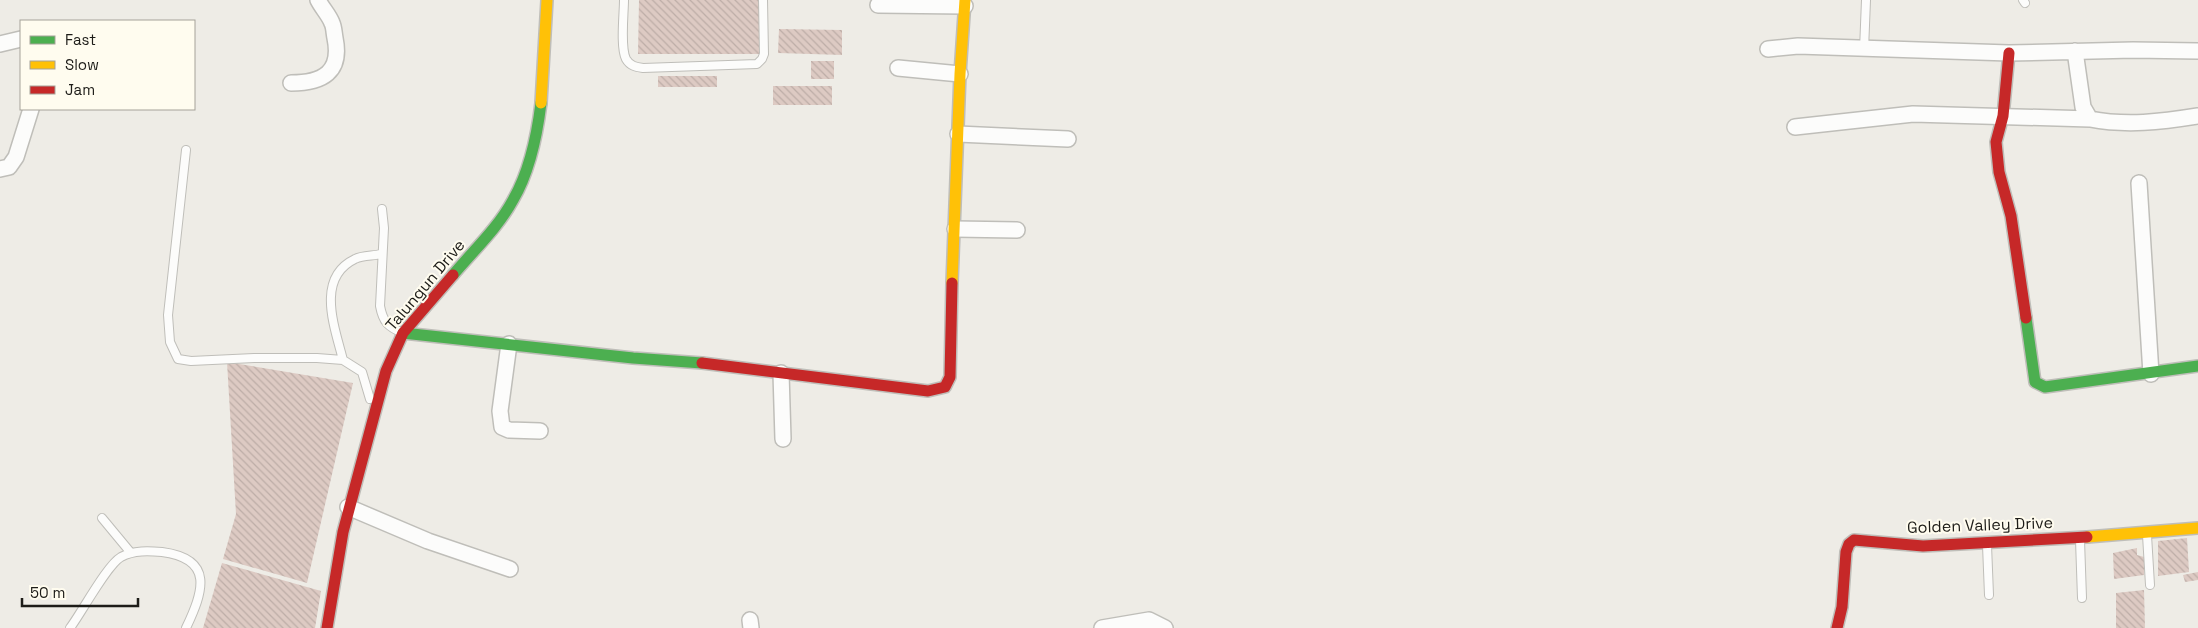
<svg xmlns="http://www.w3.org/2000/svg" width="2198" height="628" font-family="'Space Grotesk',sans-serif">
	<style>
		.building { fill: url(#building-back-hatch) }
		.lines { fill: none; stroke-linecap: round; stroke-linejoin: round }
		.lane-casing { stroke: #bfbeb9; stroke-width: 10 }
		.street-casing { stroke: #bfbeb9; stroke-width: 18 }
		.fast-casing { stroke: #bfbeb9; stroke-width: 14 }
		.slow-casing { stroke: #bfbeb9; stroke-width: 14 }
		.jam-casing { stroke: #bfbeb9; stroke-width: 14 }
		.lane { stroke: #fcfcfb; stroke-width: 8 }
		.street { stroke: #fcfcfb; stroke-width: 15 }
		.fast { stroke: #4caf50; stroke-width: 11 }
		.slow { stroke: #ffc107; stroke-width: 11 }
		.jam { stroke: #c62828; stroke-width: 11 }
		.labels { text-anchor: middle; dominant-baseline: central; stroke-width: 4; stroke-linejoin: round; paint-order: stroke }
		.street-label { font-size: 16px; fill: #1d1c18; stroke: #fffcef }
	</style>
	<defs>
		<pattern id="building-back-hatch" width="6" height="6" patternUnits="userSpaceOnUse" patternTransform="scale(1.25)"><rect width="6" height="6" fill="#ddcac3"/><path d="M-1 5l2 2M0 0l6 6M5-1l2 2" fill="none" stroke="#bdada7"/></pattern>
	</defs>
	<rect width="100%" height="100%" fill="#eeece6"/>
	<path class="building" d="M639 0H760V54H638Z
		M779 29 842 30V55L778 53Z
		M811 61H834V79H811Z
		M658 76H717V87H658Z
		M773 86H832V105H773Z
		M227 362 353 383 307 583 223 559 236 514Z
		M2187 538 2189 572 2158 576V541Z
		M2137 548V555L2144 557V575L2114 579 2113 553Z
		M222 563 321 591 315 628H203Z
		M2198 572V580L2185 582 2183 575Z
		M2144 590 2145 628H2116V593Z"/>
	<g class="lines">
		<defs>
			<path id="lane" d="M624 0C624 14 620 47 626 59 630 66 636 67 643 68L757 64 762 59 764 54 763 0
				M2023 0 2025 3
				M1864 50 1866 0
				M186 150 168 315 170 342 178 359 191 361 254 358H317L343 360 362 372 370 399
				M382 209 384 228 380 306C383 322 388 327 403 333
				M343 360C335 328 315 278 355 259 362 255 373 256 381 254
				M102 518 131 553
				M2147 535 2150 585
				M2080 540 2082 598
				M1987 545 1989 595
				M70 628C82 612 107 565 121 557 134 550 149 551 162 552 215 559 203 592 186 628"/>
			<path id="street" d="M878 5 965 6
				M0 44 21 39
				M1768 49 1798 46 2009 53 2133 50 2198 51
				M2075 51 2083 107 2090 119C2126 126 2161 122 2198 116
				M898 68 960 74
				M291 83C323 83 342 72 335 38 334 33 334 27 332 23 329 15 322 8 318 0
				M1795 127 1913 114 2090 119
				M958 134 1068 139
				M0 169 9 167 16 157 31 109
				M2139 183 2151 374
				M955 229 1017 230
				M509 344 500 411 502 427 509 430 540 431
				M781 373 783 439
				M348 507 428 541 510 569
				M750 620 751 628
				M1102 628 1149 620 1165 628"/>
			<path id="fast" d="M453 275C473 251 498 228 513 200 530 171 537 136 541 103
				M2026 318 2035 382 2045 387 2198 366
				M403 333 633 358 702 363"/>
			<path id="slow" d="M541 103 547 0
				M952 283 960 74 965 0
				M2087 537 2198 528"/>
			<path id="jam" d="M2009 53 2003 116 1996 142 1999 172 2011 216 2026 318
				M702 363 928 391 945 387 950 377 952 283
				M327 628 343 532 386 371 403 333 453 275
				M1837 628 1842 607 1846 552 1849 544 1854 540 1923 546 2087 537"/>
		</defs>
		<use href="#lane" class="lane-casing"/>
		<use href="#street" class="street-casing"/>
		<use href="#fast" class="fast-casing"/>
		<use href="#slow" class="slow-casing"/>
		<use href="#jam" class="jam-casing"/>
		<use href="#lane" class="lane"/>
		<use href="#street" class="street"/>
		<use href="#fast" class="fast"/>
		<use href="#slow" class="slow"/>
		<use href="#jam" class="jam"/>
	</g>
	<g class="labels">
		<g class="street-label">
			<text transform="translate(425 285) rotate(-50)">Talungun Drive</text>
			<text transform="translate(1980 525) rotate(-2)">Golden Valley Drive</text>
		</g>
	</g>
	<rect x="20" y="20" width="175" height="90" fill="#fffcef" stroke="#a5a299"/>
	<rect x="30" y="36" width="25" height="8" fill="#4caf50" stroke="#a5a299"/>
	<text x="65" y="45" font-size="15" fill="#1d1c18">Fast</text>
	<rect x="30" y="61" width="25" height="8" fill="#ffc107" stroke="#a5a299"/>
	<text x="65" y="70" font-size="15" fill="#1d1c18">Slow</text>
	<rect x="30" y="86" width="25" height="8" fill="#c62828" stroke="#a5a299"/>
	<text x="65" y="95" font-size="15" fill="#1d1c18">Jam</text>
	<path d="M22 598v8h116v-8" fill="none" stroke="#1d1c18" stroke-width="2.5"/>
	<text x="30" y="598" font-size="15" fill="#1d1c18" stroke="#fffcef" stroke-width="4" paint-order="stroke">50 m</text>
</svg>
